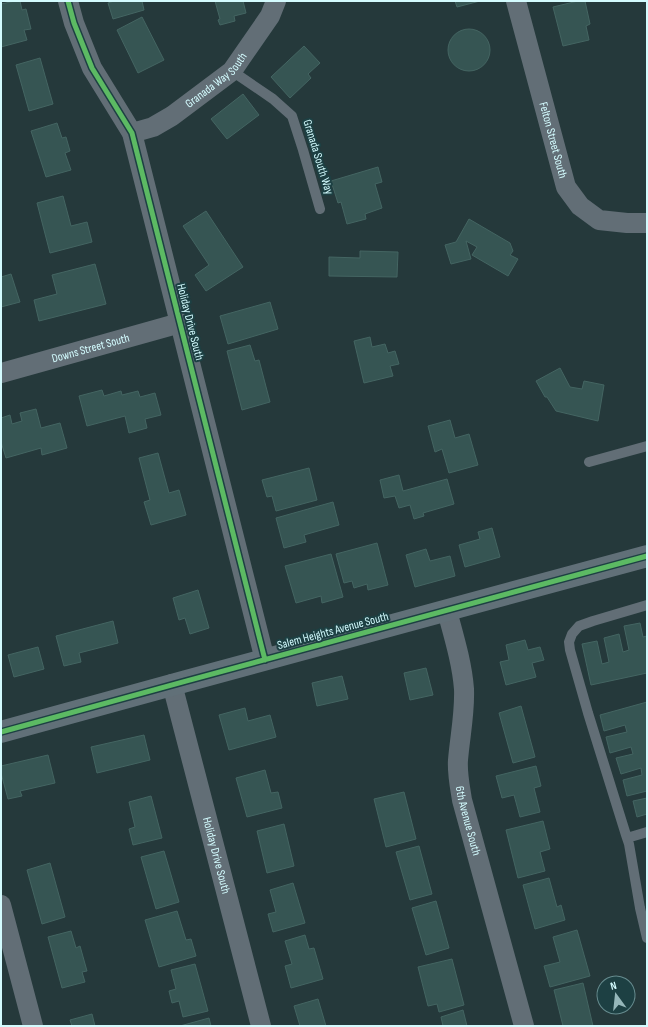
<svg xmlns="http://www.w3.org/2000/svg" width="648" height="1027" font-family="'Sofia Sans Condensed',sans-serif">
	<style>
		.building { fill: #365553; stroke: #446562 }
		.lines { fill: none; stroke-linecap: round; stroke-linejoin: round }
		.lane { stroke: #626e76; stroke-width: 10 }
		.street { stroke: #626e76; stroke-width: 20 }
		.secondary { stroke: #617078; stroke-width: 22 }
		.cycleway-casing { stroke: #1d4043; stroke-width: 8 }
		.cycleway { stroke: #5cba63; stroke-width: 5 }
		.labels { text-anchor: middle; dominant-baseline: central; stroke-width: 4; stroke-linejoin: round; paint-order: stroke }
		.street-label { font-size: 12px; fill: #d3fbfe; stroke: #1d4043 }
	</style>
	<rect width="100%" height="100%" fill="#25393b"/>
	<path class="building" d="M15 1H20L22 10 26 9 31 29 24 30 27 40 1 47V4Z
		M114 1H142L144 10 113 19 108 3Z
		M215 1H243L246 13 234 16 235 21 220 25 218 20 220 19Z
		M455 1H480L457 7Z
		M578 1H585L590 24 586 26 589 40 563 46 553 7Z
		M142 17 164 60 138 73 117 30Z
		M448 50a21 21 0 1 1 42 0a21 21 0 1 1-42 0Z
		M304 46 320 63 308 74 311 78 290 98 271 77Z
		M40 58 53 104 29 111 16 65Z
		M243 94 259 115 227 139 211 119Z
		M57 123 62 138 66 137 70 151 65 153 71 170 46 177 31 131Z
		M378 167 382 182 375 184 382 208 365 214 366 219 347 224 341 202 338 203 331 181Z
		M63 196 71 226 87 222 92 242 50 253 37 203Z
		M206 211 243 267 206 291 195 275 209 265 183 226Z
		M469 219 510 243 513 251 510 255 518 259 508 276 472 255 477 247 466 241 471 259 451 264 445 245 456 242Z
		M360 251 398 252 397 277 329 276V257L360 258Z
		M95 264 106 304 39 321 34 300 57 294 52 275Z
		M11 274 20 302 1 307V277Z
		M270 302 278 329 228 344 220 316Z
		M370 337 372 347 385 344 388 353 395 351 399 364 390 366 393 376 364 383 354 341Z
		M250 345 255 361 259 360 270 402 242 410 227 351Z
		M560 368 570 387 582 389 584 381 604 385 598 421 556 411 547 397H545L536 381Z
		M102 390 104 396 121 391 122 395 138 391 140 397 155 393 161 415 145 419 147 428 129 433 125 416 87 426 79 396Z
		M36 409 41 428 60 423 67 448 42 455 41 448 6 458 1 442V418L10 415 12 424 22 421 20 413Z
		M450 420 455 438 469 434 478 465 449 473 442 449 435 452 428 426Z
		M158 453 169 493 179 490 186 515 151 525 144 502 150 500 139 458Z
		M309 468 317 500 276 511 272 496 267 497 262 480Z
		M399 475 403 491 447 479 454 504 423 513 424 516 414 519 410 505 399 508 395 496 384 498 380 480Z
		M333 502 339 525 304 535 306 542 284 548 276 518Z
		M492 528 500 557 465 567 459 545 480 539 478 532Z
		M377 543 388 585 368 590 367 584 354 588 352 581 344 583 336 554Z
		M426 549 430 561 450 556 455 576 415 587 406 555Z
		M331 554 343 597 322 603 321 596 296 603 285 566Z
		M198 590 209 628 190 634 185 618 179 620 173 598Z
		M113 621 118 643 79 653 81 662 64 666 56 636Z
		M640 623 643 637 647 636V673L591 685 582 644 597 641 602 664 609 662 604 638 619 634 623 652 629 650 624 626Z
		M525 640 528 650 540 647 544 660 532 663 536 677 506 685 500 662 509 660 506 645Z
		M38 647 44 669 14 677 8 655Z
		M426 668 433 695 410 700 404 673Z
		M342 676 348 699 317 706 312 683Z
		M647 702V791L627 796 623 780 642 775 641 768 621 774 616 758 633 754 631 747 610 753 606 737 627 732 625 725 604 731 600 715Z
		M521 706 535 757 513 763 499 713Z
		M245 708 248 721 270 715 276 737 229 750 219 715Z
		M144 735 150 760 97 773 91 747Z
		M48 755 55 783 20 791 22 796 8 799 1 773V766Z
		M536 766 541 786 534 788 540 812 520 817 514 795 502 798 496 776Z
		M265 770 271 793 278 792 282 808 247 817 236 778Z
		M404 792 416 839 386 847 374 799Z
		M151 796 162 838 133 845 129 829 135 827 129 802Z
		M647 798V814L637 817 633 801Z
		M543 821 550 849 540 852 545 871 518 878 506 830Z
		M284 824 294 866 267 873 257 831Z
		M419 846 432 894 410 900 396 852Z
		M164 851 179 902 156 909 141 857Z
		M50 863 65 917 42 924 27 870Z
		M549 878 557 907 561 905 565 920 535 929 523 885Z
		M293 883 305 923 273 932 268 914 276 912 270 890Z
		M436 901 449 948 426 955 412 908Z
		M177 911 186 940 191 939 196 956 159 967 145 920Z
		M577 930 590 976 550 987 544 966 560 962 553 937Z
		M71 931 76 948 80 946 87 971 82 972 85 982 62 988 48 937Z
		M305 935 309 949 314 948 323 979 291 988 285 966 292 964 285 941Z
		M452 959 464 1005 439 1012 437 1004 428 1006 418 967Z
		M195 964 208 1011 183 1017 179 1001 172 1003 169 991 176 989 171 970Z
		M583 983 593 1026H563L554 990Z
		M318 999 326 1026H300L294 1006Z
		M463 1010 467 1026H443L441 1017Z
		M92 1014 95 1026H72L70 1020Z
		M209 1018 211 1026H180Z"/>
	<g class="lines">
		<path class="lane" d="M232 71 273 99 292 116 303 150 320 209
			M589 462 647 446
			M647 605 593 621 579 626 572 634 569 642 570 650 588 713 626 835 629 844 640 908 647 938
			M627 838 647 832"/>
		<g class="street">
			<path d="M68 1 74 23 92 68 132 133 265 660"/>
			<path id="s1" d="M516 1 566 187 580 206 599 220 627 223H647"/>
			<path id="s2" d="M132 133 153 127 172 116 232 71 270 16 276 1"/>
			<path id="s3" d="M1 373 180 323"/>
			<path id="s4" d="M447 611C454 637 462 663 464 689 465 713 460 736 458 760 457 773 460 787 462 800L524 1026"/>
			<path id="s5" d="M172 684 261 1026"/>
			<path d="M1 905 33 1026"/>
		</g>
		<path class="secondary" d="M1 732C216 672 432 615 647 556"/>
		<defs>
			<path id="cycleway" d="M68 1 74 23 92 68 132 133 265 660
				M1 732C216 672 432 615 647 556"/>
		</defs>
		<use href="#cycleway" class="cycleway-casing"/>
		<use href="#cycleway" class="cycleway"/>
	</g>
	<g class="labels">
		<g class="street-label">
			<text stroke="none"><textPath href="#s2" startOffset="101">Granada Way South</textPath></text>
			<text stroke="none"><textPath href="#s1" startOffset="144">Felton Street South</textPath></text>
			<text transform="translate(318 157) rotate(73)">Granada South Way</text>
			<text transform="translate(190 322) rotate(76)">Holiday Drive South</text>
			<text stroke="none"><textPath href="#s3" startOffset="93">Downs Street South</textPath></text>
			<text transform="translate(333 631) rotate(-15)">Salem Heights Avenue South</text>
			<text stroke="none"><textPath href="#s4" startOffset="213">6th Avenue South</textPath></text>
			<text stroke="none"><textPath href="#s5" startOffset="177">Holiday Drive South</textPath></text>
		</g>
	</g>
	<rect width="648" height="1027" fill="none" stroke="#d3fbfe" stroke-width="4"/>
	<g transform="translate(616 995) rotate(345)"><circle r="19" fill="#1d4043" stroke="#668b8e"/>
	<path d="M0-3L7 15L0 10L-7 15Z" fill="#96b7ba"/>
	<text y="-6" font-size="11" font-weight="bold" text-anchor="middle" fill="#d3fbfe">N</text>
	</g>
</svg>
